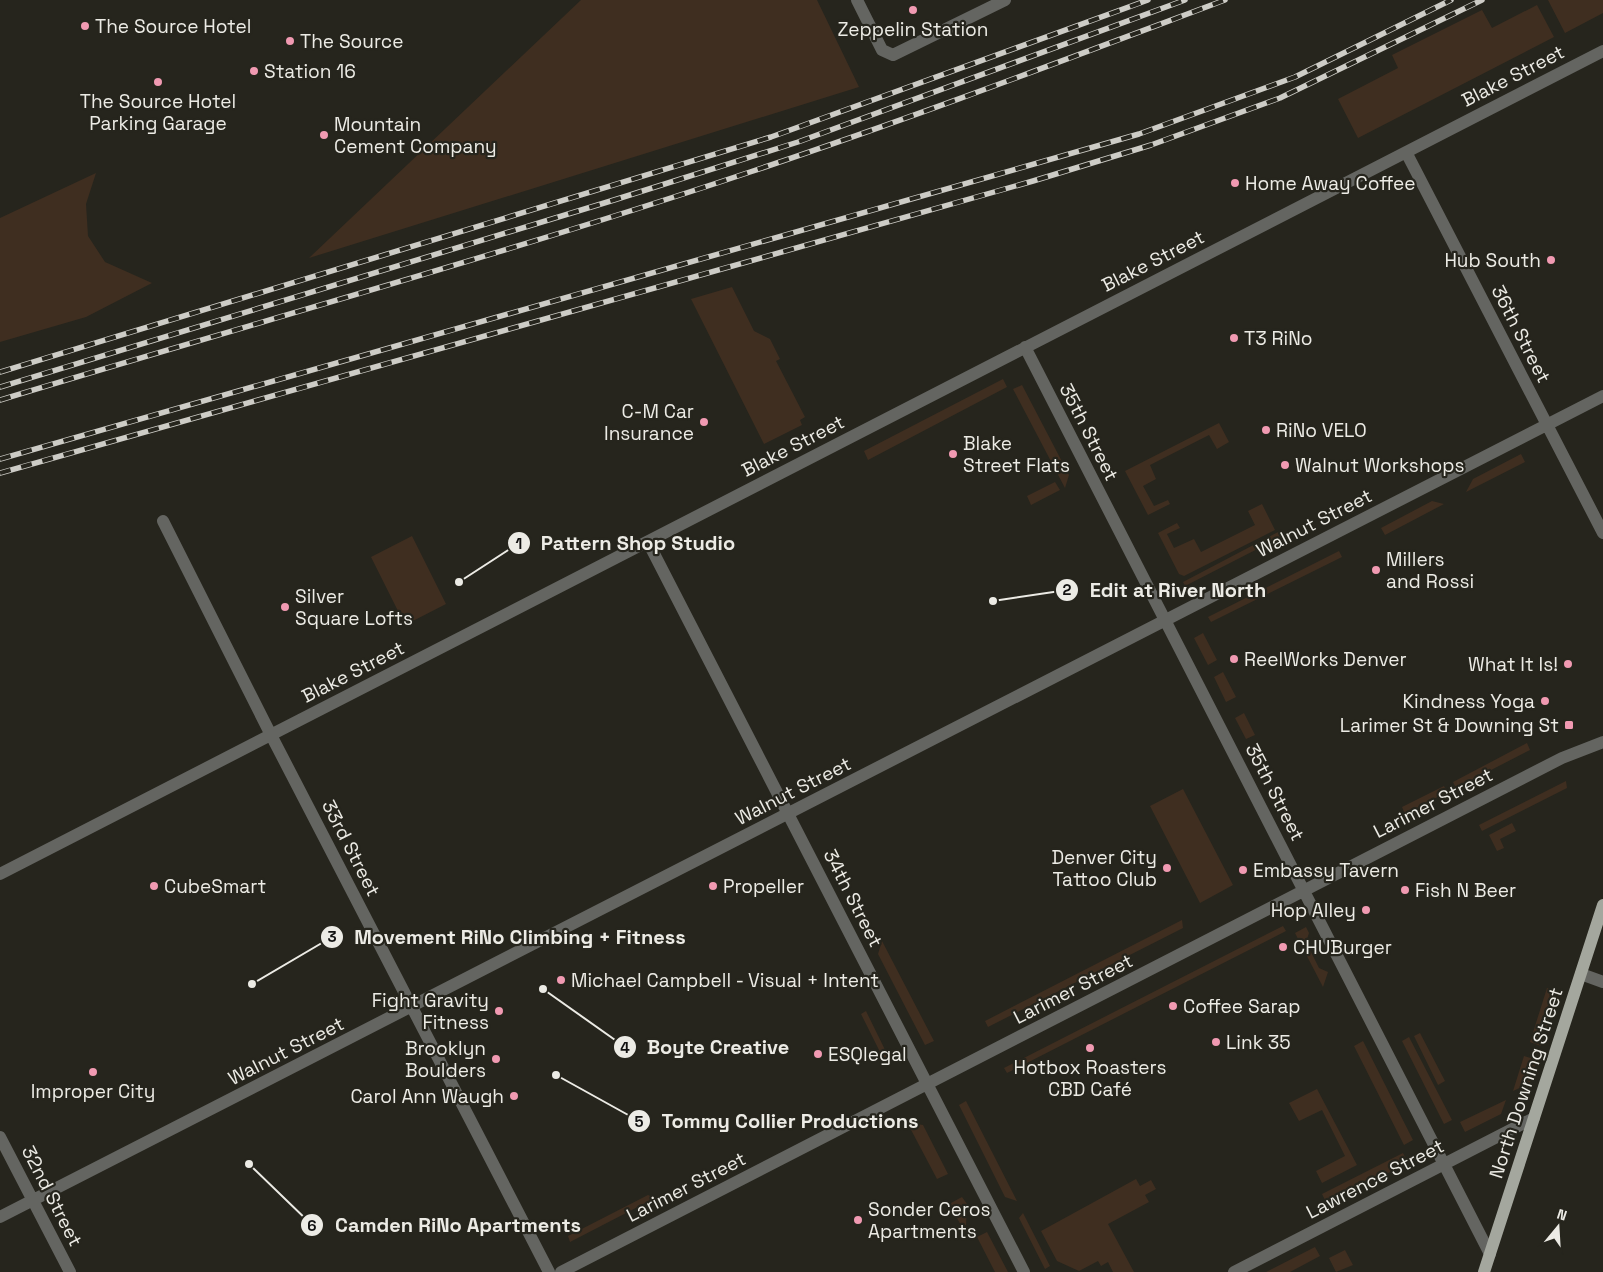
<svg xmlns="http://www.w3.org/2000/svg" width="1603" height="1272" font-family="'Space Grotesk',sans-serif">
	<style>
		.green { fill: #3f2e20 }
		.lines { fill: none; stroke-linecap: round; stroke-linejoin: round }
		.minor { stroke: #646561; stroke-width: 12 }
		.major { stroke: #a4a79e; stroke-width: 12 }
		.rail-casing { stroke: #cdccc6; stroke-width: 5.5 }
		.rail { stroke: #26251d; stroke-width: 4; stroke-dasharray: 11; stroke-linecap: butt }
		.poi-dot { fill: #f19ab2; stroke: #26251d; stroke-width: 2 }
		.labels { text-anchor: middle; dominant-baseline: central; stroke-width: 4.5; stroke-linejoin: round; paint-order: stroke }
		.poi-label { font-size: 19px; fill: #ecebe5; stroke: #26251d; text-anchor: start }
		.street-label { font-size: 19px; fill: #ecebe5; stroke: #26251d }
		.leader { fill: none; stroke: #ecebe5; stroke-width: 2 }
		.callout-dot { fill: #ecebe5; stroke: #26251d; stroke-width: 2 }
		.mark-label { font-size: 15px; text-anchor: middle; font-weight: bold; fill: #111 }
		.callout-label { font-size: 20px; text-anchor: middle; font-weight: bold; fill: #ecebe5; stroke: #26251d; stroke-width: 4.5; stroke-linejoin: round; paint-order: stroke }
	</style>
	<rect width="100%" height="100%" fill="#26251d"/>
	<path class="green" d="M581 0H817L859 87 309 258Z
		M1548 0H1603V13L1565 33Z
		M1537 5 1554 37 1358 138 1338 99 1398 68 1392 55 1482 10 1492 28Z
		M96 173 86 204 88 236 105 262 152 283 86 317 0 342V218Z
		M732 287 754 331 770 339 780 359 776 361 805 417 800 420 802 425 764 444 691 299Z
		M1003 379 1007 387 868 460 864 451Z
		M1022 385 1069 475 1065 488 1013 389Z
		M1219 423 1229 442 1217 449 1209 435 1150 465 1156 479 1143 486 1154 506 1168 500 1170 504 1148 515 1125 471Z
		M1521 454 1525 462 1466 492 1473 479Z
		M1055 482 1060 490 1031 505 1027 496Z
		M1432 501 1444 504 1385 535 1381 528Z
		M1262 504 1275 530 1184 576 1179 574 1158 533 1177 523 1180 528 1167 534 1174 548 1194 539 1201 552 1255 525 1248 511Z
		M1280 531 1283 536 1185 586 1183 582Z
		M412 536 446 604 405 625 371 557Z
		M1339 551 1342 557 1211 622 1208 617Z
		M1203 633 1217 660 1208 665 1194 638Z
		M1223 672 1236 697 1226 702 1214 677Z
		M1244 713 1255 735 1246 739 1235 718Z
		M1527 743 1530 750 1456 788 1453 782Z
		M1566 781 1567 788 1482 831 1479 825Z
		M1444 786 1447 792 1405 814 1402 807Z
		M1183 789 1233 885 1200 903 1150 806Z
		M1512 823 1516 831 1500 839 1504 848 1497 851 1489 835Z
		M1182 920 1183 928 988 1027 985 1021Z
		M1283 926 1286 931 1007 1073 1004 1068Z
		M1306 927 1309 933 1306 942 1319 968 1328 972 1323 987 1295 933Z
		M882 941 934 1041 925 1045 878 954Z
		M1547 988 1558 991 1541 1046 1530 1042Z
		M866 1011 891 1062 886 1064 861 1014Z
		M1420 1033 1445 1081 1438 1085 1414 1036Z
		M1409 1037 1452 1120 1444 1124 1402 1041Z
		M1363 1041 1413 1140 1404 1145 1354 1046Z
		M1524 1056 1537 1060 1530 1083 1513 1091Z
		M1317 1089 1357 1165 1322 1183 1316 1171 1345 1156 1322 1110 1299 1121 1289 1103Z
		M1506 1100 1501 1114 1465 1132 1460 1122Z
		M966 1101 1017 1201 1005 1197 959 1105Z
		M916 1122 917 1124 923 1125 948 1174 937 1179 909 1126Z
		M1403 1153 1408 1163 1327 1204 1322 1194Z
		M1136 1179 1140 1186 1151 1180 1156 1189 1145 1195 1149 1202 1108 1224 1134 1272H1113L1108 1262 1101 1266 1098 1261 1079 1271 1057 1261 1041 1231Z
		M648 1195 655 1198 570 1242 568 1236Z
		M962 1197 967 1204 966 1225 962 1227 949 1204Z
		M1023 1213 1050 1266 1045 1269 1019 1218Z
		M987 1232 1008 1272H995L977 1237Z
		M1315 1247 1320 1256 1290 1272H1266Z
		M1345 1250 1353 1265 1336 1272 1329 1258Z"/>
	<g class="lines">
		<path class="minor" d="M857 0 882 50 893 55 1005 0
			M1406 152 1603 533
			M1025 347 1490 1254
			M163 521 271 735 549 1272
			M648 542 1024 1272
			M0 874 1603 51
			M1581 974 1603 982
			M0 1137 70 1272
			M0 1217 1603 396
			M561 1272 1562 758 1603 742
			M1234 1272 1534 1118"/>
		<path class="major" d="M1484 1272 1603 905"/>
		<defs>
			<path id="rail" d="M0 372 771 137 1148 0
				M0 387 614 200 798 142 1185 0
				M0 400C250 324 502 255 750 172 909 119 1067 59 1225 0
				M0 459 1139 134 1295 77 1451 0
				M0 473 1033 181 1151 145 1280 98 1482 0"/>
		</defs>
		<use href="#rail" class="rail-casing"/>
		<use href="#rail" class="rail"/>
	</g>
	<g class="poi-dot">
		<circle cx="913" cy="10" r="5"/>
		<circle cx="85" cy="26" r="5"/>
		<circle cx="290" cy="41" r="5"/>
		<circle cx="254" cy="71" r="5"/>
		<circle cx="158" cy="82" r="5"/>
		<circle cx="324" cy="135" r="5"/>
		<circle cx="1235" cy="183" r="5"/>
		<circle cx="1551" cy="260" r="5"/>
		<circle cx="1234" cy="338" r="5"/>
		<circle cx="704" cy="422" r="5"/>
		<circle cx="1266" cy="430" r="5"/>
		<circle cx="953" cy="454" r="5"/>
		<circle cx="1285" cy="465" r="5"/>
		<circle cx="1376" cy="570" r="5"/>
		<circle cx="285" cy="607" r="5"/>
		<circle cx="1234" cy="659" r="5"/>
		<circle cx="1568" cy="664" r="5"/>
		<circle cx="1545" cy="701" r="5"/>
		<rect x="1564" y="720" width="10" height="10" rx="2.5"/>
		<circle cx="1167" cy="868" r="5"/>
		<circle cx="1243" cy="870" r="5"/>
		<circle cx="154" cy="886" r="5"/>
		<circle cx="713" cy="886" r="5"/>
		<circle cx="1405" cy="890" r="5"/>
		<circle cx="1366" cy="910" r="5"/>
		<circle cx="1283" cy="947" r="5"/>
		<circle cx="561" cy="980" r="5"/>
		<circle cx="1173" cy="1006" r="5"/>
		<circle cx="499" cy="1011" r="5"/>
		<circle cx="1216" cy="1042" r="5"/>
		<circle cx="1090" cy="1048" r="5"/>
		<circle cx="818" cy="1054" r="5"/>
		<circle cx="496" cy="1059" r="5"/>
		<circle cx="93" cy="1072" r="5"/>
		<circle cx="514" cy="1096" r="5"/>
		<circle cx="858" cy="1220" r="5"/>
	</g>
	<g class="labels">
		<g class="poi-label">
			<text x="95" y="26">The Source Hotel</text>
			<text x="913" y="29" text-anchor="middle">Zeppelin Station</text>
			<text x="300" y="41">The Source</text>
			<text x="264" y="71">Station 16</text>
			<text x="158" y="101" text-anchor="middle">The Source Hotel<tspan x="158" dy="22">Parking Garage</tspan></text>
			<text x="334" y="124">Mountain<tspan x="334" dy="22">Cement Company</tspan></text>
			<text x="1245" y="183">Home Away Coffee</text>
			<text x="1541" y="260" text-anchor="end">Hub South</text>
			<text x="1244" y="338">T3 RiNo</text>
			<text x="694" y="411" text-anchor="end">C-M Car<tspan x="694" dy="22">Insurance</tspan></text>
			<text x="1276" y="430">RiNo VELO</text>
			<text x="963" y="443">Blake<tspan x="963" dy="22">Street Flats</tspan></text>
			<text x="1295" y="465">Walnut Workshops</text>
			<text x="1386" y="559">Millers<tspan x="1386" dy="22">and Rossi</tspan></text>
			<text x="295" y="596">Silver<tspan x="295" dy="22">Square Lofts</tspan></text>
			<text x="1244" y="659">ReelWorks Denver</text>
			<text x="1558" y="664" text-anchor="end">What It Is!</text>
			<text x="1535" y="701" text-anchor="end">Kindness Yoga</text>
			<text x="1559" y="725" text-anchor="end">Larimer St &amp; Downing St</text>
			<text x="1157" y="857" text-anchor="end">Denver City<tspan x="1157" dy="22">Tattoo Club</tspan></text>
			<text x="1253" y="870">Embassy Tavern</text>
			<text x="164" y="886">CubeSmart</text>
			<text x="723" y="886">Propeller</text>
			<text x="1415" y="890">Fish N Beer</text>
			<text x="1356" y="910" text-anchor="end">Hop Alley</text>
			<text x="1293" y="947">CHUBurger</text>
			<text x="571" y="980">Michael Campbell - Visual + Intent</text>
			<text x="489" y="1000" text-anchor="end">Fight Gravity<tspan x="489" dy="22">Fitness</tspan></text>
			<text x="1183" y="1006">Coffee Sarap</text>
			<text x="1226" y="1042">Link 35</text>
			<text x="486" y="1048" text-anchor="end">Brooklyn<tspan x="486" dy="22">Boulders</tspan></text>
			<text x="828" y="1054">ESQlegal</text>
			<text x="1090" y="1067" text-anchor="middle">Hotbox Roasters<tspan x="1090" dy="22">CBD Café</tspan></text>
			<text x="93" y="1091" text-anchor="middle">Improper City</text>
			<text x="504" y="1096" text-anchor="end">Carol Ann Waugh</text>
			<text x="868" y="1209">Sonder Ceros<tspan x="868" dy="22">Apartments</tspan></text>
		</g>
		<g class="street-label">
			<text transform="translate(1513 76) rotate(-27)">Blake Street</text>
			<text transform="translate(1153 261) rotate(-27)">Blake Street</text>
			<text transform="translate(1521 334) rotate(63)">36th Street</text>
			<text transform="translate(1089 432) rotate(63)">35th Street</text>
			<text transform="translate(793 446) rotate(-27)">Blake Street</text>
			<text transform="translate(1314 523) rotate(-27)">Walnut Street</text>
			<text transform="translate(353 672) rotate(-27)">Blake Street</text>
			<text transform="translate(793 791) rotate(-27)">Walnut Street</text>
			<text transform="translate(1275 792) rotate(63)">35th Street</text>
			<text transform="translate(1433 803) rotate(-27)">Larimer Street</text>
			<text transform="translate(351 848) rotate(63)">33rd Street</text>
			<text transform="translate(853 898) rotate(63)">34th Street</text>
			<text transform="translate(1073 989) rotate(-27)">Larimer Street</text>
			<text transform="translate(286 1051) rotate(-27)">Walnut Street</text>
			<text transform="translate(1526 1083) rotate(-72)">North Downing Street</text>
			<text transform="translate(1375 1179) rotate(-27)">Lawrence Street</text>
			<text transform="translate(686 1187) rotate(-27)">Larimer Street</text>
			<text transform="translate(52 1196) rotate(63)">32nd Street</text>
		</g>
	</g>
	<path class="leader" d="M459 582L519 543M993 601L1067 590M252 984L332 937M543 989L625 1047M556 1075L639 1121M249 1164L312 1225"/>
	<g class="callout-dot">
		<circle cx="459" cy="582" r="5"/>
		<circle cx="993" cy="601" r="5"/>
		<circle cx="252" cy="984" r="5"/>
		<circle cx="543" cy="989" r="5"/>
		<circle cx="556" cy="1075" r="5"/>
		<circle cx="249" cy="1164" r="5"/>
		<circle cx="519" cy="543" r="12"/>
		<circle cx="1067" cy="590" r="12"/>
		<circle cx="332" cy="937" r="12"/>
		<circle cx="625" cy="1047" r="12"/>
		<circle cx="639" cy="1121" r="12"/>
		<circle cx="312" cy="1225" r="12"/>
	</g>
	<g class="mark-label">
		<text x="519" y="549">1</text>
		<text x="1067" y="595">2</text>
		<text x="332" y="942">3</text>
		<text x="625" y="1053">4</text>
		<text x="639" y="1127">5</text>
		<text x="312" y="1231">6</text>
	</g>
	<g class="callout-label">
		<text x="638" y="550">Pattern Shop Studio</text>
		<text x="1178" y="597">Edit at River North</text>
		<text x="520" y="944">Movement RiNo Climbing + Fitness</text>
		<text x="718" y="1054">Boyte Creative</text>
		<text x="790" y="1128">Tommy Collier Productions</text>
		<text x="458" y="1232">Camden RiNo Apartments</text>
	</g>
	<g transform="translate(1558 1227) rotate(18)" stroke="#26251d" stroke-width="4" paint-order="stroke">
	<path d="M0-4L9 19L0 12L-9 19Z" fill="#ecebe5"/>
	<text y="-8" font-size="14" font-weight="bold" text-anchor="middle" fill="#ecebe5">N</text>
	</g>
</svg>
